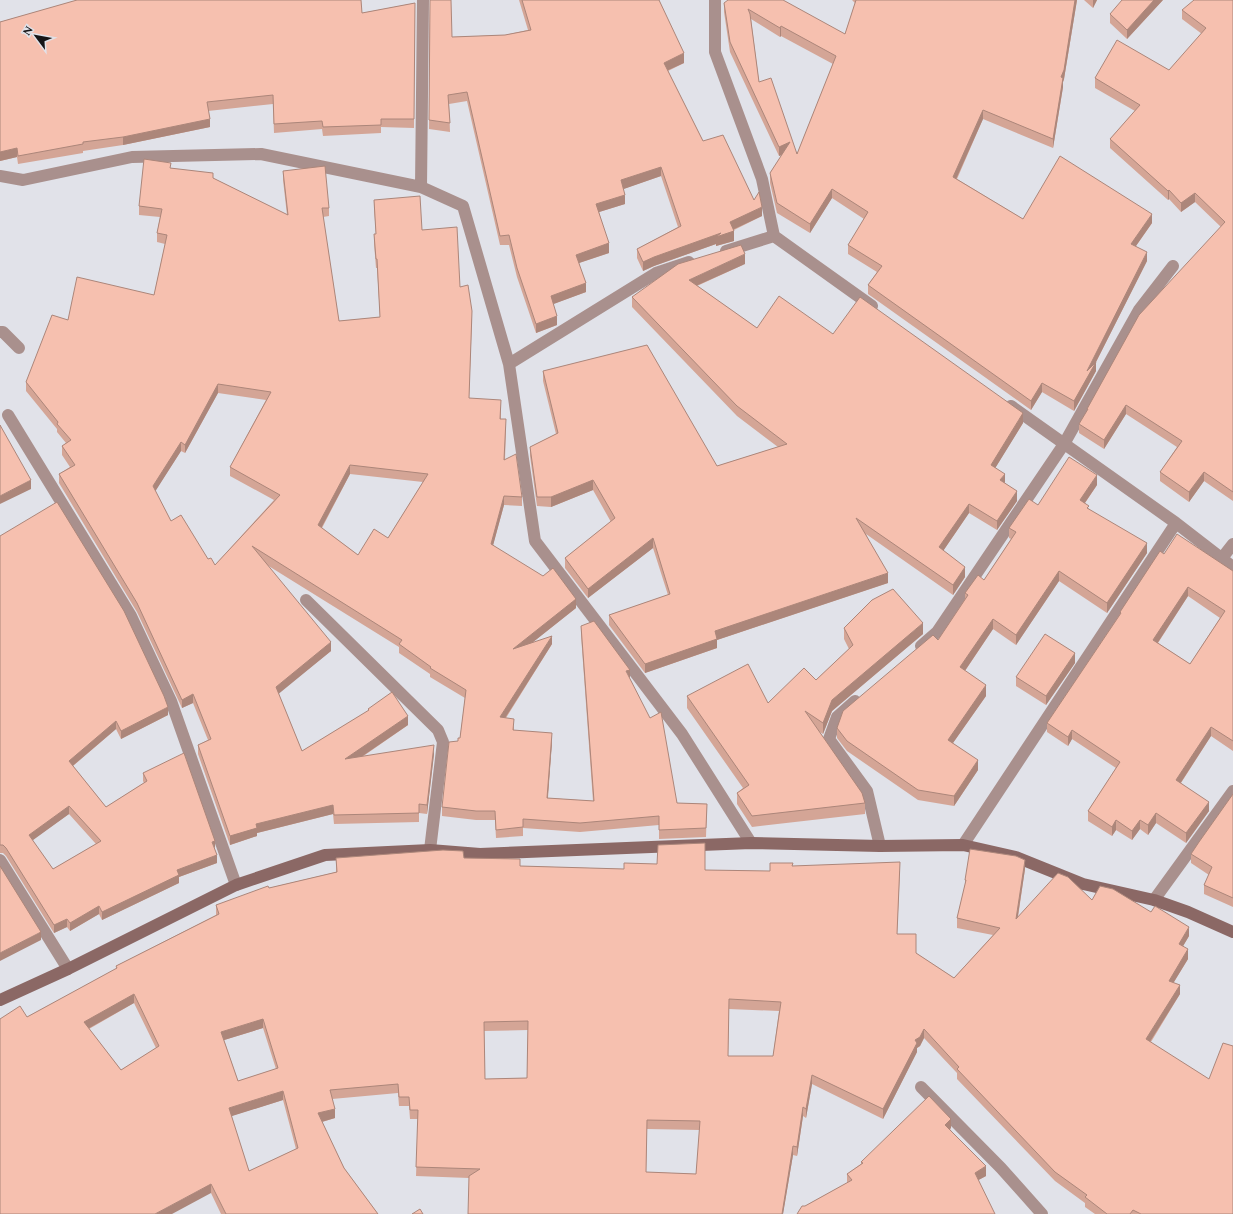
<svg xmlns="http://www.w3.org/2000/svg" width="1233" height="1214" font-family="Spectral,serif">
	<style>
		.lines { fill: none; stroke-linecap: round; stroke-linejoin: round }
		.street { stroke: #a9908d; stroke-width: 12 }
		.secondary { stroke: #8b6865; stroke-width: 12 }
		.wall { fill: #d4a596; fill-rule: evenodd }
		.shaded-wall { fill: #ac867a }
		.building { fill: #f6c0af; stroke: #ac867a; fill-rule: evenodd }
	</style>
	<rect width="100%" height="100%" fill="#e1e2e9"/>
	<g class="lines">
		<path class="street" d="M715 0V52L762 179 774 236 872 306
			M0 176 23 180 132 157 261 154 421 187 463 206 509 364 535 541 682 734 751 843
			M421 187 423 0
			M726 251 774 236
			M0 332H3L19 348
			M509 364 656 273 689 262
			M1011 406 1176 523 1233 567
			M8 415 131 616 171 701 236 885
			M1222 558 1233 544
			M306 600 438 730 443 742 430 850
			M921 646 937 632 1064 444 1139 310 1173 266
			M855 701 837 717 829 739 867 791 880 846
			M963 845 1176 523
			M0 860 68 969
			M1154 900 1233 791
			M921 1087 1001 1168 1042 1214"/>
		<path class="secondary" d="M0 1000 68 969 236 885 325 855 430 850 480 854 751 843 880 846 963 845 1016 857 1083 884 1154 900 1188 912 1233 932"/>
	</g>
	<path class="wall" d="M75 0H361L362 13 415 3 414 128 381 127V133L323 136 322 129 274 133 273 104 208 111 210 127 123 145 83 151V153L18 164 17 157 0 161V22L75 1Z
		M430 0 452 37 505 35 528 30 519 0H659L684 63 668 71 703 141 762 216 734 230V241L716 246V244L654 266 643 271 637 258V249L678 227 661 176 623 189 625 204 599 212 609 253 579 263 586 292 553 304 557 325 536 333 517 277 509 245H500L467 101 449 104 450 132 429 129Z
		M852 0H1077L1064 79 1063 82V87L1053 148 983 119 957 179 1023 219 1152 223 1136 246 1147 261 1096 362V371L1074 411 1042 392 1031 410 868 294V285L877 272 848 254V245L864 219 832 198 810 233 777 213 770 183V173L782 155 779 156 730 52 724 12V3L845 34 855 3ZM751 19 780 37 781 36 833 64 797 154 759 82Z
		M1084 0H1097L1093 8Z
		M1163 0 1127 39 1110 23V14Z
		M1233 0V501L1204 481 1189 502 1160 481V472L1177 447 1126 414 1104 449 1079 433V424L1087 411V409L1221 227 1195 202 1181 212 1169 199 1168 200 1110 148V139L1135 111 1095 88V78L1169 70 1202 34 1182 19V10Z
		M171 168 213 178 287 215 283 180V171L329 208V216L323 217 339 321 380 317 377 268H376L374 243V234H376L374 209V200L422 230 460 287 472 320 469 398 501 408V419L506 428 505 460 522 497V506L504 505 493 545 576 608 533 642 552 644 506 718 514 727V730L552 742 548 798 593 801 581 635V626L630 679 677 803 707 804 706 837 659 839V825L580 832 523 828V836L496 838 495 820H476L442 816V807L458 741 460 738 465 698 430 677V674L399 653V647L267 565 331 651 278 693 302 751 368 711V709L408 725 362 757 434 754 427 814 419 813V822L334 824 333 814 257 833V836L230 845 198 754V745L208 740 193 703 182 708 137 612 59 483V474L70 467 62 455V446L66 443 57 432V429L26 391V382L68 320 154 295 165 244 157 242V233L160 217 139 215V206ZM218 393 266 400 230 467V476L274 500 215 565 208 559 171 521 155 491 181 451 185 453ZM350 474 423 482 388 538 358 555 322 528Z
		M745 264 697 286 757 328 833 334 1023 423 995 468 1017 501 997 530 969 513 943 551 965 577 953 595 866 534 888 583 717 640V648L645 673 609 625V615L668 595 653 548 588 598 565 568V558L611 522 593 490 551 507 537 506 530 456V447L556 434 543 381V371L717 466 778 447 737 416 632 307V297Z
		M1097 485 1085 503 1089 509 1147 553 1107 613 1059 581 1016 645 993 629 965 671 986 696 953 743 978 770 954 806 918 800 847 751 837 738V728L938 640 965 599V593L984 580 1011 539 1009 538V528L1038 505Z
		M0 536 168 715 121 739 116 729 73 766 106 807 144 783 143 781V773L215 849 217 863 179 877V883L102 920 99 914 70 931 67 927 54 933 6 856 3 853H0ZM69 814 96 844 53 869 32 840Z
		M1164 554 1233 571V751L1211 736 1181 783 1209 811 1186 843 1156 823 1148 835 1140 829 1132 840 1116 830 1112 836 1088 821V811L1116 768 1072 739 1068 746 1047 732V723L1120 614V612ZM1188 596 1220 618 1190 664 1158 643Z
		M844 628 923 634 832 711 823 734 820 732 865 803V814L752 827 737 804V793L743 788 687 708V696L768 703 816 680 849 649 844 639Z
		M1075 663 1046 705 1016 686V677Z
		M1233 794V907L1204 894V885L1209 875 1191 863V854Z
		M336 858H464L520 866 624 869 770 871 793 866 900 871 897 934 916 953 954 978 993 935 957 928V918L965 885V880L1025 869 1018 917 1092 900 1189 936 1183 946 1188 959 1174 982 1180 994 1151 1042 1233 1214H1095L1085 1207V1203L1055 1181 957 1079V1073L924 1038 920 1046 917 1048V1052L883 1119 812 1084 806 1118 803 1116 797 1156 793 1155 783 1214 469 1178 416 1176 418 1119H410L409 1106H399L398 1093 332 1099 335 1118 322 1122 344 1168 378 1214H221L211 1193 27 1017 116 969V966L216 915V905L269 888 336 872ZM134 1003 156 1048 121 1070 89 1029ZM729 1009 779 1011 773 1056H728ZM263 1028 276 1069 238 1081 224 1040ZM528 1030 527 1078 485 1079 484 1031ZM283 1100 296 1149 249 1171 231 1116ZM647 1129 700 1130 696 1174 646 1172Z
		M951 1128 950 1129 986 1176 978 1180 805 1206 847 1183V1174L861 1164V1162Z"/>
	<path class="shaded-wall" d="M1075 0H1077L1064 79 1063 82V87L1053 148V139L1061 77Z
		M1093 0H1097L1093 8Z
		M1154 0H1163L1127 39V30Z
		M781 26V36L780 37V28Z
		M684 53V63L664 72V63Z
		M983 110V119L953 186V177Z
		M210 119V127L123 145V137Z
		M790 142V152L779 156V147Z
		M17 148V157L0 161V152Z
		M661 167V176L621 190V180Z
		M832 189V198L810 233V224Z
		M1169 190V199L1168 200V191Z
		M1195 193V202L1181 212V203Z
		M625 195V204L596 213V204Z
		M762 207V216L730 231V222Z
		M1152 214V223L1131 253V244Z
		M734 231V241L716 246V244L654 266 643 271V262L654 257 721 233Z
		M609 243V253L576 264V255Z
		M1147 252V261L1096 362V371L1074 411V401L1087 371Z
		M745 254V264L689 289V280Z
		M586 283V292L551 305V296Z
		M557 316V325L536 333V324Z
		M1042 383V392L1031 410V401Z
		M218 384V393L185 453V445Z
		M1126 405V414L1104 449V440Z
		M1023 413V423L991 475V465Z
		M181 442V451L153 495V486Z
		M350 465V474L318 534V525Z
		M1204 472V481L1189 502V492Z
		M1005 474V483L1000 480Z
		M1097 475V485L1080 510V500Z
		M31 480V489L0 504V496Z
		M593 480V490L551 507V497Z
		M1017 491V501L997 530V521Z
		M504 496V505L491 553V544Z
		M969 504V513L939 557V547Z
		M653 538V548L588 598V589Z
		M1147 543V553L1107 613V603Z
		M965 567V577L953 595V585Z
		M1059 571V581L1016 645V635Z
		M888 573V583L717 640V648L645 673V664L715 631Z
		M1188 587V596L1153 650V640Z
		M576 599V608L513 658V649Z
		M993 619V629L960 678V667Z
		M923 623V634L832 711 823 734V723L832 700Z
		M552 636V644L500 726V717Z
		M331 642V651L276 696V687Z
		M1075 653V663L1046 705V696Z
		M630 670V679L626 671Z
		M986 685V696L948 750V740Z
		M193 694V703L182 708V700Z
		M168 707V715L121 739V731Z
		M408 716V725L345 768V759Z
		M116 721V729L69 769V761Z
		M1211 727V736L1176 790V780Z
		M1072 730V739L1068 746V737Z
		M552 733V742L547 807V798Z
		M434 745V754L427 814V805Z
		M978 760V770L954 806V796Z
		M1209 802V811L1186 843V833Z
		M333 805V814L257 833V836L230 845V836L256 824Z
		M69 806V814L29 843V835Z
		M1156 813V823L1148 835V825Z
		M1116 820V830L1112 836V827Z
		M1140 820V829L1132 840V831Z
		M215 841V849L212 842Z
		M217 855V863L179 877V883L102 920V912L177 870Z
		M1025 860V869L1016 928V919Z
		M99 906V914L70 931V923Z
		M67 919V927L54 933V925Z
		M1189 927V936L1179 953V944Z
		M41 932V940L0 961V953Z
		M1188 949V959L1169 990V981Z
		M1180 985V994L1146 1048V1039Z
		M134 994V1003L84 1031V1022Z
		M263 1019V1028L221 1041V1032Z
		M924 1029V1038L920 1046 917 1048V1052L883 1119V1109L915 1040Z
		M812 1075V1084L806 1118V1109Z
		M283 1091V1100L229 1117V1108Z
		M803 1107V1116L797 1156V1147Z
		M335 1109V1118L318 1123V1113Z
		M951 1119V1128L945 1134V1125Z
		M793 1146V1155L783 1214H782Z
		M986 1166V1176L975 1182V1173Z
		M211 1184V1193L172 1214H155Z"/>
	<path class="building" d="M77 0H361L362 13 415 3 414 119H381V125L323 127 322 121 274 124 273 95 207 102 210 119 123 137 83 142V144L18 156 17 148 0 152V22Z
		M430 0H451L452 37 505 35 531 30 522 0H659L684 53 664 63 703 141 723 135 754 200 759 192 762 207 730 222 734 231 716 237 721 233 654 257 643 262 637 249 681 226 661 167 621 180 625 195 596 204 609 243 576 255 586 283 551 296 557 316 536 324 517 268 509 235 500 236 467 92 448 95 450 123 429 120Z
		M728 0H783L845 34 856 0H1075L1064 70 1061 77 1063 78 1053 139 983 110 953 177 1023 219 1060 156 1152 214 1131 244 1147 252 1087 371 1096 362 1074 401 1042 383 1031 401 868 285 882 266 848 245 868 212 832 189 810 224 777 203 770 173 790 142 779 147 730 42 724 3ZM748 9 780 28 781 26 836 56 797 154 771 78 759 82 750 14Z
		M1122 0H1154L1127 30 1110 14Z
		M1194 0H1233V492L1204 472 1189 492 1160 472 1182 441 1126 405 1104 440 1079 424 1088 409H1087L1139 315 1225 222 1195 193 1181 203 1169 190 1168 191 1110 139 1140 105 1095 78 1117 40 1169 70 1206 28 1182 10Z
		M144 159 171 163 170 168 213 173V178L288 215 283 171 325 166 329 208H322L339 321 380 317 377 259H376L374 234H376L374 200 420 196 422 230 457 227 460 287 468 285 472 311 469 398 501 400 500 419H506L504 460 516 454 522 497 504 496 491 544 543 576 553 568 576 599 513 649 552 636 500 717 514 719 513 730 552 733 547 798 594 801 581 626 594 621 630 670 626 671 650 718 661 712 677 803 707 804 706 828 659 830V816L580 823 523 819V827L496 830 495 811H476L442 807 449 742 458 741V738H460L466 690 430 668 431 667 399 644 402 640 252 546 331 642 276 687 302 751 369 710 368 709 392 692 408 716 345 759 434 745 427 805 419 804V813L334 815 333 805 256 824 257 828 230 836 198 745 211 739 193 694 182 700 137 603 59 474 75 465 62 446 71 440 57 424 58 422 26 382 52 315 68 320 77 277 154 295 167 235 157 233 162 209 139 206ZM218 384 271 392 230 467 280 495 215 565 211 558 208 559 181 515 171 521 153 486 181 442 185 445ZM350 465 428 474 388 538 374 529 358 555 318 525Z
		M741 245 745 254 689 280 757 328 779 296 833 334 860 297 1023 413 991 465 1005 474 1000 480 1017 491 997 521 969 504 939 547 965 567 953 585 856 518 888 573 715 631 717 639 645 664 609 615 670 594 653 538 588 589 565 558 615 518 593 480 551 497H537L530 447 558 433 543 371 647 345 717 466 787 444 737 406 632 297 678 264Z
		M0 425 31 480 0 496Z
		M1069 457 1097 475 1080 500 1089 506 1087 508 1147 543 1107 603 1059 571 1016 635 993 619 960 667 986 685 948 740 978 760 954 796 918 790 847 741 837 728 843 711 933 635 938 640 968 595 965 593 978 575 984 580 1016 532 1009 528 1029 499 1038 505Z
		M57 502 124 611 164 696 168 707 121 731 116 721 69 761 106 807 147 781 143 773 184 753 215 841 212 842 217 855 177 870 179 875 102 912 99 906 70 923 67 919 54 925 6 848 3 845H0V536ZM69 806 101 841 53 869 29 835Z
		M1177 534 1233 571V741L1211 727 1176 780 1209 802 1186 833 1156 813 1148 825 1140 820 1132 831 1116 820 1112 827 1088 811 1120 762 1072 730 1068 737 1047 723 1121 613 1120 612 1160 551 1164 554ZM1188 587 1225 611 1190 664 1153 640Z
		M893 589 923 623 832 700 823 723 805 711 862 793 865 803 752 816 737 793 749 785 687 696 748 664 768 703 804 668 816 680 853 645 844 628 872 600Z
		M1045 634 1075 653 1046 696 1016 677Z
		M1233 794V898L1204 885 1212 867 1191 854 1199 842Z
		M705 843V870L770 871V863H793L792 866 900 862 897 934H916V953L954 978 1000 928 957 918 966 880H965L970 849 1016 856 1025 860 1016 919 1058 873 1068 877 1092 900 1100 886 1113 889 1151 912 1155 906 1189 927 1179 944 1188 949 1169 981 1180 985 1146 1039 1209 1079 1223 1043 1233 1046V1214H1141L1133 1210 1130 1214H1107L1085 1197 1087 1195 1055 1172 957 1069 959 1067 924 1029 920 1037 915 1040 917 1043 883 1109 812 1075 806 1109 803 1107 797 1147 793 1146 782 1214H468L469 1176 480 1169 416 1167 418 1110H410L409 1097H399L398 1084 330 1090 335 1109 318 1113 344 1168 378 1214H226L211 1184 155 1214H0V1019L20 1006 27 1017 117 968 116 966 219 914 216 905 268 886 269 888 337 872 336 858 443 850 463 851 464 858 520 859V866L624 869V863L657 864 658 845ZM134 994 159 1046 121 1070 84 1022ZM729 999 781 1002 773 1056H728ZM263 1019 278 1068 238 1081 221 1032ZM528 1021 527 1078 485 1079 484 1022ZM283 1091 298 1148 249 1171 229 1108ZM647 1120 700 1121 696 1174 646 1172Z
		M0 866 41 932 0 953Z
		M929 1096 951 1119 945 1125 986 1166 975 1173 995 1214H797L802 1206H805L852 1180 847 1174 863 1163 861 1162Z
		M420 1209 423 1214H412Z"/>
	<g transform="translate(36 36) rotate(302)" stroke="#e1e2e9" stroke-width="3" paint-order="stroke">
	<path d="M0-3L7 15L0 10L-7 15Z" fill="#151517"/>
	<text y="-6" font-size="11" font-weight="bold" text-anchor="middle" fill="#151517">N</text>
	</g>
</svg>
